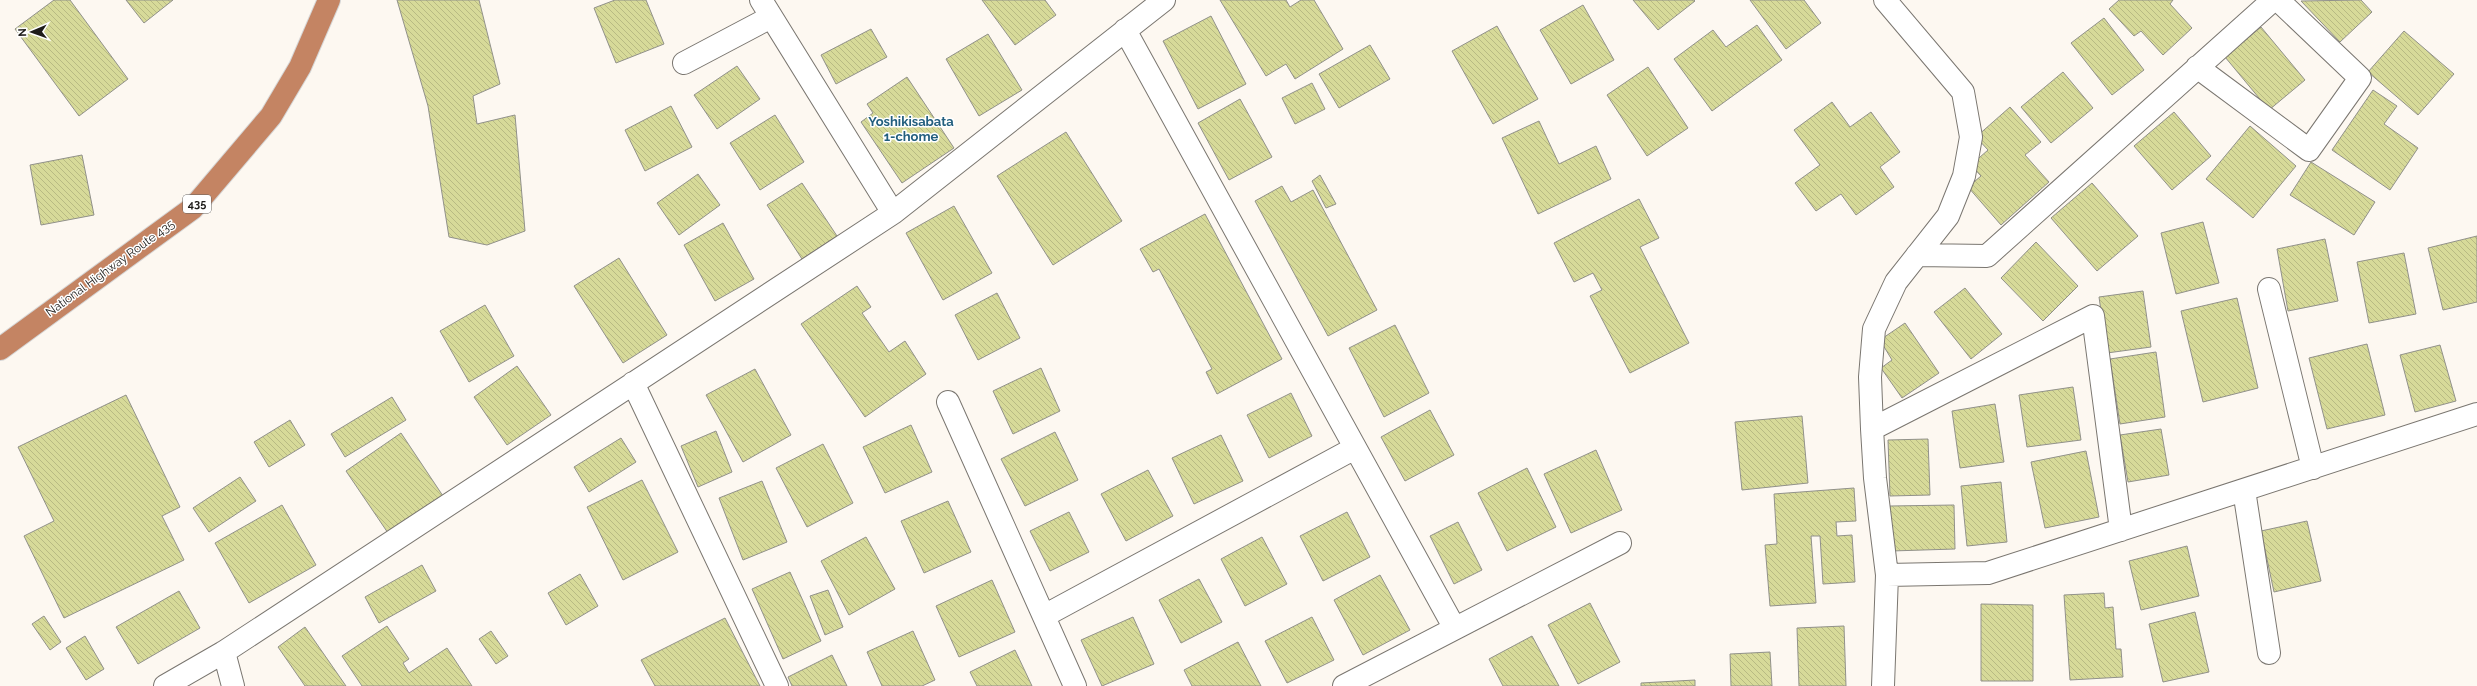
<svg xmlns="http://www.w3.org/2000/svg" width="2477" height="686" font-family="Raleway,sans-serif">
	<style>
		.building { fill: url(#building-back-hatch); stroke: #91918a }
		.lines { fill: none; stroke-linecap: round; stroke-linejoin: round }
		.minor-casing { stroke: #7a7670; stroke-width: 24 }
		.highway-casing { stroke: #d6d6d6; stroke-width: 24 }
		.minor { stroke: #fff; stroke-width: 22 }
		.highway { stroke: #c48463; stroke-width: 22 }
		.labels { text-anchor: middle; dominant-baseline: central; stroke-width: 3; stroke-linejoin: round; paint-order: stroke }
		.shield { fill: #fff; stroke: #62605f; stroke-width: 1 }
		.shield-label { font-size: 11px; font-weight: bold; fill: #1e1c1a }
		.street-label { font-size: 12px; fill: #1e1c1a; stroke: #fff }
		.neighbourhood-label { font-size: 13px; font-weight: bold; fill: #225e7e; stroke: #fff }
	</style>
	<defs>
		<pattern id="building-back-hatch" width="6" height="6" patternUnits="userSpaceOnUse"><rect width="6" height="6" fill="#d7da99"/><path d="M-1 5l2 2M0 0l6 6M5-1l2 2" fill="none" stroke="#b8ba83"/></pattern>
	</defs>
	<rect width="100%" height="100%" fill="#fdf8f1"/>
	<path class="building" d="M54 0H70L128 79 79 116 15 29Z
		M126 0H173L144 23Z
		M397 0H479L500 84 473 96 477 124 515 115 525 231 487 245 449 237 428 106Z
		M615 0H646L664 44 616 63 594 8Z
		M982 0H1045L1056 15 1015 45Z
		M1220 0H1286L1290 7 1301 0H1314L1343 49 1295 79 1286 64 1266 76Z
		M1633 0H1694L1695 1 1658 30Z
		M1750 0H1804L1821 23 1786 49Z
		M2119 0H2173L2170 4 2192 28 2163 55 2141 31 2134 36 2109 9Z
		M2361 0 2372 12 2340 42 2301 1Z
		M1583 5 1614 60 1571 84 1540 30Z
		M1211 16 1246 84 1198 109 1163 41Z
		M2104 18 2144 70 2112 95 2071 43Z
		M1757 25 1782 60 1712 111 1674 59 1713 30 1726 47Z
		M1497 26 1538 99 1493 124 1452 51Z
		M2261 27 2305 80 2269 110 2225 57Z
		M871 29 887 57 836 84 821 55Z
		M2404 31 2454 74 2418 115 2368 72Z
		M988 34 1022 90 979 116 946 59Z
		M1370 45 1390 79 1339 108 1319 74Z
		M737 66 760 99 717 129 694 95Z
		M1648 67 1688 128 1647 156 1607 95Z
		M2063 72 2093 108 2051 143 2021 107Z
		M907 77 954 148 902 183 861 122 873 113 867 104Z
		M1312 83 1325 109 1295 124 1282 98Z
		M2373 90 2397 106 2384 124 2418 148 2390 190 2332 150Z
		M1240 99 1272 157 1229 180 1198 123Z
		M1832 102 1850 127 1871 112 1900 152 1880 167 1894 187 1856 215 1841 194 1816 211 1795 183 1820 165 1794 130Z
		M671 106 692 147 645 171 625 130Z
		M2010 107 2041 142 2025 155 2049 182 2001 225 1968 187 1981 176 1971 165 1988 150 1976 137Z
		M2174 112 2211 156 2172 190 2134 146Z
		M775 115 804 162 760 190 730 143Z
		M1539 121 1559 164 1596 146 1611 179 1538 214 1502 138Z
		M2250 126 2296 166 2253 218 2206 179Z
		M1066 132 1122 221 1053 265 997 176Z
		M82 155 94 215 41 225 30 165Z
		M2311 162 2375 202 2354 235 2290 195Z
		M698 174 720 205 679 235 657 203Z
		M1320 175 1336 204 1326 208 1312 181Z
		M802 183 837 236 802 259 767 205Z
		M2092 183 2138 236 2097 271 2051 218Z
		M1282 186 1291 202 1313 190 1377 310 1328 336 1255 201Z
		M1639 199 1659 238 1640 247 1689 343 1630 373 1590 296 1602 290 1593 273 1574 282 1554 243Z
		M954 206 992 273 943 300 906 233Z
		M1205 214 1282 359 1217 394 1206 372 1212 369 1159 269 1153 272 1140 249Z
		M2203 222 2219 283 2176 294 2161 233Z
		M723 223 754 279 715 301 684 245Z
		M2477 236V302L2443 310 2428 248Z
		M2325 239 2338 301 2288 311 2277 249Z
		M2036 242 2078 286 2043 321 2001 278Z
		M2404 253 2416 314 2369 323 2357 262Z
		M619 258 667 335 623 363 574 286Z
		M857 286 871 307 862 313 889 352 905 341 926 374 865 417 801 324Z
		M1965 288 2002 334 1971 359 1934 312Z
		M2143 291 2151 347 2107 353 2099 297Z
		M997 293 1020 338 978 360 955 315Z
		M2237 298 2258 388 2203 402 2181 311Z
		M485 305 514 356 469 382 440 331Z
		M1905 323 1939 373 1902 398 1881 368 1892 360 1880 340Z
		M1395 325 1429 393 1384 417 1349 348Z
		M2367 344 2385 415 2327 429 2309 358Z
		M2440 345 2456 401 2415 412 2400 355Z
		M2156 352 2165 417 2120 424 2110 359Z
		M517 366 551 415 507 445 474 397Z
		M1041 368 1060 411 1013 434 993 391Z
		M755 369 791 435 743 462 706 395Z
		M2073 387 2081 440 2027 447 2019 395Z
		M1291 393 1312 436 1269 458 1247 415Z
		M126 395 180 507 162 516 184 560 64 618 24 536 54 521 18 447Z
		M392 397 406 420 345 457 331 434Z
		M1995 404 2004 462 1960 468 1952 411Z
		M1430 410 1454 455 1405 481 1381 437Z
		M1802 416 1808 483 1742 490 1735 422Z
		M290 420 305 445 269 467 254 442Z
		M911 425 932 472 885 493 863 447Z
		M2161 429 2169 475 2128 482 2120 435Z
		M716 431 732 472 698 487 681 446Z
		M1055 432 1078 480 1025 506 1001 459Z
		M401 433 443 496 388 533 346 471Z
		M1221 435 1243 481 1194 504 1172 458Z
		M621 438 636 462 589 492 574 467Z
		M1928 439 1930 495 1890 496 1888 440Z
		M823 444 853 503 807 527 776 468Z
		M1596 450 1622 510 1571 533 1544 474Z
		M2086 451 2099 517 2045 528 2031 462Z
		M1527 468 1556 527 1507 551 1478 493Z
		M1148 470 1173 516 1126 541 1101 494Z
		M240 477 256 501 209 532 193 508Z
		M642 480 678 552 623 580 587 507Z
		M762 481 787 542 743 560 719 498Z
		M2001 482 2007 542 1967 546 1961 486Z
		M1854 488 1856 521 1836 522 1837 536 1852 535 1855 582 1823 584 1820 536H1811L1816 603 1770 606 1765 545 1777 544 1774 494Z
		M948 501 971 552 924 573 901 521Z
		M282 505 316 565 249 603 215 543Z
		M1954 505 1955 549 1891 551 1890 506Z
		M1069 512 1089 552 1050 571 1030 531Z
		M1347 512 1370 557 1323 581 1300 536Z
		M2307 521 2321 581 2274 592 2261 531Z
		M1458 522 1482 570 1454 584 1430 536Z
		M866 537 895 589 849 615 821 561Z
		M1262 537 1287 584 1245 606 1221 559Z
		M2187 546 2199 596 2141 610 2129 561Z
		M422 565 436 591 379 623 365 597Z
		M790 572 821 641 783 659 752 589Z
		M580 574 598 606 566 625 548 593Z
		M1380 575 1410 630 1363 655 1334 600Z
		M1199 579 1222 622 1181 643 1159 600Z
		M992 580 1015 632 959 657 936 606Z
		M828 590 843 627 825 635 810 596Z
		M179 591 200 628 138 664 116 627Z
		M2104 593 2105 608 2113 607 2116 649H2121L2123 677 2070 680 2064 595Z
		M1590 603 1620 662 1578 684 1548 625Z
		M1981 604 2033 605V681H1981Z
		M2195 612 2209 672 2163 682 2149 624Z
		M44 616 61 642 50 650 32 624Z
		M1133 617 1154 664 1102 686 1081 640Z
		M1312 617 1334 660 1287 683 1265 641Z
		M725 618 760 686H655L641 660Z
		M387 626 409 659 403 663 409 673 447 648 472 686H362L342 656Z
		M1844 626 1846 686H1799L1797 628Z
		M305 627 346 686H305L278 647Z
		M491 631 508 656 496 664 479 639Z
		M913 631 935 680 922 686H882L867 652Z
		M85 636 104 669 86 680 66 648Z
		M1532 636 1559 686H1503L1489 659Z
		M1238 642 1261 686H1192L1184 670Z
		M1015 650 1032 686H977L970 672Z
		M1770 652 1772 686H1731L1730 654Z
		M832 655 847 686H792L788 677Z
		M1695 680V686H1641V683Z"/>
	<g class="lines">
		<defs>
			<path id="minor" d="M761 0 893 213
				M1125 30 1454 627
				M684 63 771 17
				M2197 67 2309 150 2360 78 2278 0
				M1917 255 1987 256 2273 0
				M2269 289 2313 468
				M633 383 777 686
				M948 402 1075 686
				M1872 429 2093 316 2121 530
				M2244 490 2269 653
				M1887 575 1988 573 2477 414
				M1044 616 1355 448
				M224 652 233 686
				M165 686 224 652 893 213 1164 0
				M1344 686 1620 543
				M1883 686 1887 575 1875 478 1872 429 1870 377 1874 329 1896 282 1948 216 1964 176 1971 137 1963 92 1885 0"/>
			<path id="highway" d="M0 349 193 208 271 116 300 67 329 0"/>
		</defs>
		<use href="#minor" class="minor-casing"/>
		<use href="#highway" class="highway-casing"/>
		<use href="#minor" class="minor"/>
		<use href="#highway" class="highway"/>
	</g>
	<g class="labels">
		<rect class="shield" x="183" y="195" width="28" height="18" rx="3"/>
		<g class="shield-label">
			<text x="197" y="204">435</text>
		</g>
		<g class="street-label">
			<text transform="translate(110 268) rotate(-36)">National Highway Route 435</text>
		</g>
		<g class="neighbourhood-label">
			<text x="911" y="121">Yoshikisabata<tspan x="911" dy="15">1-chome</tspan></text>
		</g>
	</g>
	<g transform="translate(32 32) rotate(268)" stroke="#ffffff" stroke-width="3" paint-order="stroke">
	<path d="M0-3L7 15L0 10L-7 15Z" fill="#1e1c1a"/>
	<text y="-6" font-size="11" font-weight="bold" text-anchor="middle" fill="#1e1c1a">N</text>
	</g>
</svg>
